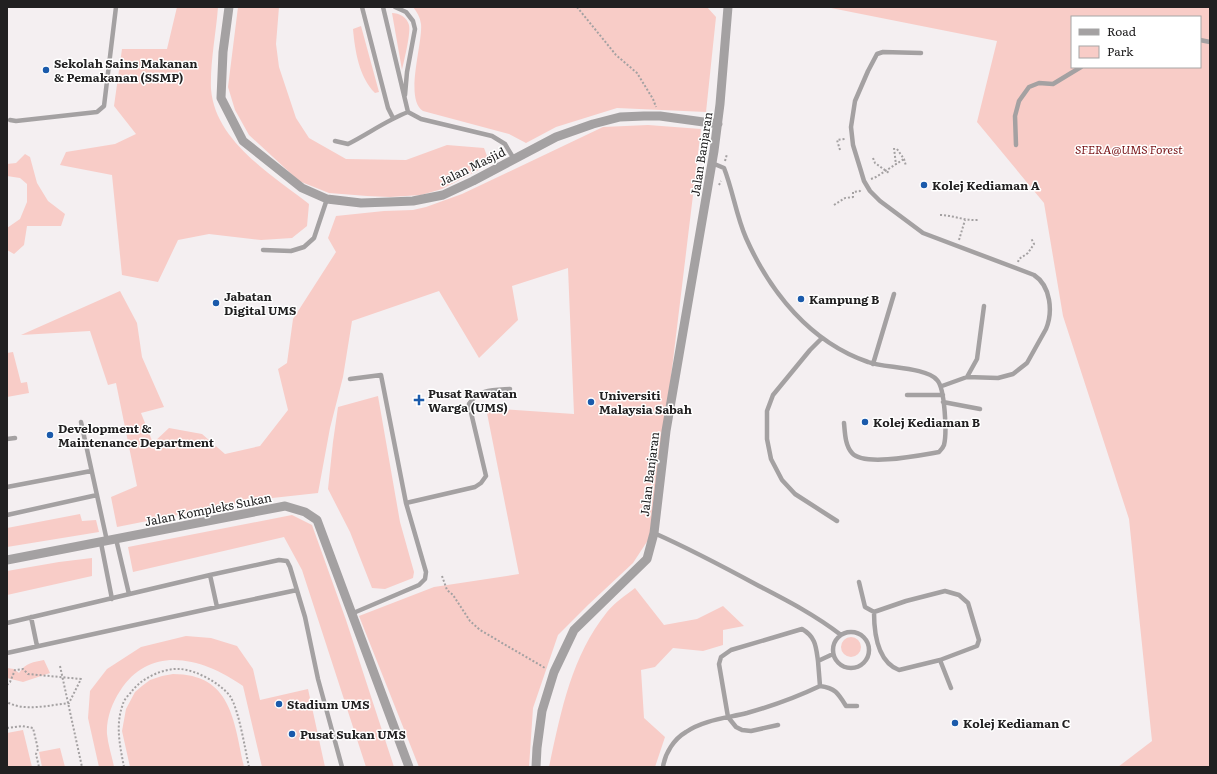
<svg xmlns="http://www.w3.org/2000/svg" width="1217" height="774" font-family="Literata,serif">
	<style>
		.green { fill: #f8ccc7; fill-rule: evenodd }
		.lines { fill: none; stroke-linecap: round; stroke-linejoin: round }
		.path { stroke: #a4a1a2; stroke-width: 2; stroke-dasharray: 2 2; stroke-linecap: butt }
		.lane { stroke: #a4a1a2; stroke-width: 4.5 }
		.street { stroke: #a4a1a2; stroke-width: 9 }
		.poi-dot { fill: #1a5aab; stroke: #fff; stroke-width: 1.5 }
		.labels { text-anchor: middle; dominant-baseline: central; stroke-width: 3; stroke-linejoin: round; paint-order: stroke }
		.poi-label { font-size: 12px; font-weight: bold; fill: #212021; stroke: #fff; text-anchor: start }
		.park-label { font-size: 12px; font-style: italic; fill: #7a1619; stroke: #fff }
		.street-label { font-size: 12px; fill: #212021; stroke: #fff }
	</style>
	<rect width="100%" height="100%" fill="#f4eff1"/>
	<path class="green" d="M177 7H218C216 34 210 62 211 89 215 141 272 175 309 204L307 226 292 238 261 240 209 234 178 240 158 282 122 275 112 175 60 165 66 152 115 144 136 134 114 106 122 49H167Z
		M238 7H279L276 44 279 67 296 118 309 138 346 159 406 160 447 145 484 148 490 164 442 189 421 195 390 197 367 196 329 193 299 181 249 135 235 110 228 87Z
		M413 7H707L716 17 706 112 617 108 556 127 526 143 509 134 423 111C404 99 423 44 421 24 420 17 417 12 413 7Z
		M826 7H1210V767H1118L1152 741 1129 519 1063 316 1044 203 977 122 997 41ZM1072 17H1200V67H1072Z
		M392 13C399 13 407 17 409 25 411 33 404 61 402 70Z
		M361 26 379 92 375 93C359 77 355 51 353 29Z
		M648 125 701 129 652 534 633 563 588 605 558 635 533 708 529 767H419L359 616 434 587 519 574 486 408 574 414 568 268 512 286 518 320 479 358 439 291 352 321 343 377 330 428 318 493 253 500 117 527 111 497 137 486 116 383 108 385 90 331 21 335 120 291 137 323 142 357 164 407 141 413 153 443 169 428 202 434 225 454 260 446 288 410 278 369 287 363 293 319 336 252 328 238 336 216 384 211 413 210 426 207 462 194 603 127Z
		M25 154 30 157 37 183 48 201 65 214 61 226H27L24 245 14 254 7 250V228L20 219 27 202V184L20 178 7 176V164L16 163Z
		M13 352 21 383 27 382 29 393 7 397V353Z
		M378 396 400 522 414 572 413 578 385 589 372 588 350 532 328 489 333 442 338 407Z
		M80 514 82 521 96 520 99 532 7 547V528Z
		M292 515 312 525 346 620 394 767H366L302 570 284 537 133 572 128 547Z
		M92 558V576L7 595V571L59 562Z
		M635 588 664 625 697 619 723 606 744 626 723 630V645L703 651 673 648 655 667 641 670 644 718 665 737 655 767H549C561 712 571 657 607 612 614 603 626 595 635 588Z
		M186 636 211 638 237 646 253 669 260 700 308 689 325 767H262L243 686C204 658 150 643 120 691 112 703 106 719 107 734 108 745 112 756 114 767H99L88 718 90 691 107 669 141 647Z
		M841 647a10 10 0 1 1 20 0a10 10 0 1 1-20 0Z
		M44 660 50 673 23 682 7 678V668L14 669 19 673C25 663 34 662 44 660Z
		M173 674C232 674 234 722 244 767H130L122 731 126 709 135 692 142 686 150 680 162 676Z
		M23 730 32 767H7V733Z
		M60 748 65 767H42L39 752Z"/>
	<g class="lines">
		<path class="path" d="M577 7 616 55 637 73 653 99 656 107
			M894 148 896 165
			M897 149 904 159 906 166
			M840 150 837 140 845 139
			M873 158 875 163 889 173
			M725 161 727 154
			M871 179 876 177 904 159
			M719 185 721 181
			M834 205 845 198 853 197V192L860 191 861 189
			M940 215C953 215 964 221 978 220
			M959 240 965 220
			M1018 262 1019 259 1028 253 1034 244 1031 238
			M442 576 447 590 453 595 470 621 480 630 545 668
			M60 666 82 767
			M7 685 10 682 15 670 23 669 28 674 81 679 69 703C50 705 24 712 7 702
			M7 728 22 726 33 728 38 749 36 754 39 767
			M124 767C120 746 115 725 123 704 124 699 129 695 132 691 142 678 163 668 180 669 196 670 220 683 230 696 239 710 245 749 249 767"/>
		<path class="lane" d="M362 7 388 108 393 118
			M383 7 408 112 421 119 492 136 505 144 514 159
			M395 7 406 12 413 21 415 29 407 72 405 95
			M1200 40 1210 42
			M921 53 883 52 877 54 868 71 855 101 851 127 853 145 861 171 864 181 870 191 880 201 923 233 1034 275C1051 286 1053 312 1046 329L1027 363 1013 374 998 378 967 377 942 386
			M10 120 16 121 97 112 104 106 116 7
			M335 141 348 144C368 134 387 120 408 112
			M1016 145 1015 116 1019 101 1029 87 1039 83 1053 84 1081 67
			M712 163 724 168C733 191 736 215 746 238 770 292 810 342 868 362 884 368 926 367 937 380 945 388 947 433 944 445 943 448 941 450 939 452 921 455 864 467 852 453 845 445 845 433 844 423
			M263 250 291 251 304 247 314 238 327 199
			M822 338 810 350 773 395 767 411V439L771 459 782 480 795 494 837 521
			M873 364 894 294
			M967 377 977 359 984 306
			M350 379 381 375 406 503 426 572 425 579 419 585 351 614
			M907 395H943
			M943 402 980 409
			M81 422 107 541
			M7 439 15 438
			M7 487 91 471
			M406 503 475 487 481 483 486 476 469 404C478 389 494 390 510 389
			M7 515 97 495
			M654 533C690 549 724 567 759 586 788 601 815 615 841 635
			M116 539 129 594
			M101 543 112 599
			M210 575 217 607
			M859 582 865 607 874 612
			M945 591 959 595 968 603 979 640 977 646 940 660 899 670C878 662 874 633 874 612L906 601Z
			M31 617 37 646
			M7 623 210 575 279 560 287 561 290 567 305 617 318 679 342 767
			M833 650a18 18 0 1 1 36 0a18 18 0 1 1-36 0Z
			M7 653 217 607 297 590
			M940 660 951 688
			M820 686C835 688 838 693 846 706H857
			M778 725 751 731 742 730 736 727 728 717 719 664 721 657 731 650 802 629C816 637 816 647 818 661
			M663 767C665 753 674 739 686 732 703 720 727 718 747 713 772 706 797 697 820 686L818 661 833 654"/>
		<path class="street" d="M229 7 223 52 221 98 243 141 302 188 327 199 361 203 389 202 413 201 443 195 473 181 556 137 593 124 620 117 644 116H660L718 124
			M7 560 285 506 305 512 317 520 409 767
			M536 767 537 748 542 711 554 672 574 630 647 559 654 533 666 431 714 151 720 104 728 7"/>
	</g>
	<g class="poi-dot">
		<circle cx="46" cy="70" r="4"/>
		<circle cx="924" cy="185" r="4"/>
		<circle cx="801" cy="299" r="4"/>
		<circle cx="216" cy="303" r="4"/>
		<path d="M417 394h4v4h4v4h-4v4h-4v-4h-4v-4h4z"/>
		<circle cx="591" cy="402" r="4"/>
		<circle cx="865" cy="422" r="4"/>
		<circle cx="50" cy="435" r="4"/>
		<circle cx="279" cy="704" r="4"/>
		<circle cx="955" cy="723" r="4"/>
		<circle cx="292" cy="734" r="4"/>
	</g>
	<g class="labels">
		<g class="poi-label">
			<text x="54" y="63">Sekolah Sains Makanan<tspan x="54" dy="14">&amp; Pemakanan (SSMP)</tspan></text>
			<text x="932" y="185">Kolej Kediaman A</text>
			<text x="224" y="296">Jabatan<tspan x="224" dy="14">Digital UMS</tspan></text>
			<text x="809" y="299">Kampung B</text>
			<text x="428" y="393">Pusat Rawatan<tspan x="428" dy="14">Warga (UMS)</tspan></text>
			<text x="599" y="395">Universiti<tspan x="599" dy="14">Malaysia Sabah</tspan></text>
			<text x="873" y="422">Kolej Kediaman B</text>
			<text x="58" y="428">Development &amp;<tspan x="58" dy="14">Maintenance Department</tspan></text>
			<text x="287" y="704">Stadium UMS</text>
			<text x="963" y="723">Kolej Kediaman C</text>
			<text x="300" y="734">Pusat Sukan UMS</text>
		</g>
		<g class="park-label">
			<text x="1129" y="149">SFERA@UMS Forest</text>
		</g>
		<g class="street-label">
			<text transform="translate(701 154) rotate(-81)">Jalan Banjaran</text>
			<text transform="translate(472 166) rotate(-26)">Jalan Masjid</text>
			<text transform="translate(649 474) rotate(-83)">Jalan Banjaran</text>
			<text transform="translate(208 509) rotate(-11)">Jalan Kompleks Sukan</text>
		</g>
	</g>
	<rect width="1217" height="774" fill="none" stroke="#212021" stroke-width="16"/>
	<rect x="1071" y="16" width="130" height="52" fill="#ffffff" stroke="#a6a6a6"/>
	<rect x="1079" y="29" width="20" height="6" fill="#a4a1a2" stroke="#a6a6a6"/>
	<text x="1107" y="36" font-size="12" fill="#212021">Road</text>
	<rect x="1079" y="46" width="20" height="12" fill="#f8ccc7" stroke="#a6a6a6"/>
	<text x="1107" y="56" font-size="12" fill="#212021">Park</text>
</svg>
